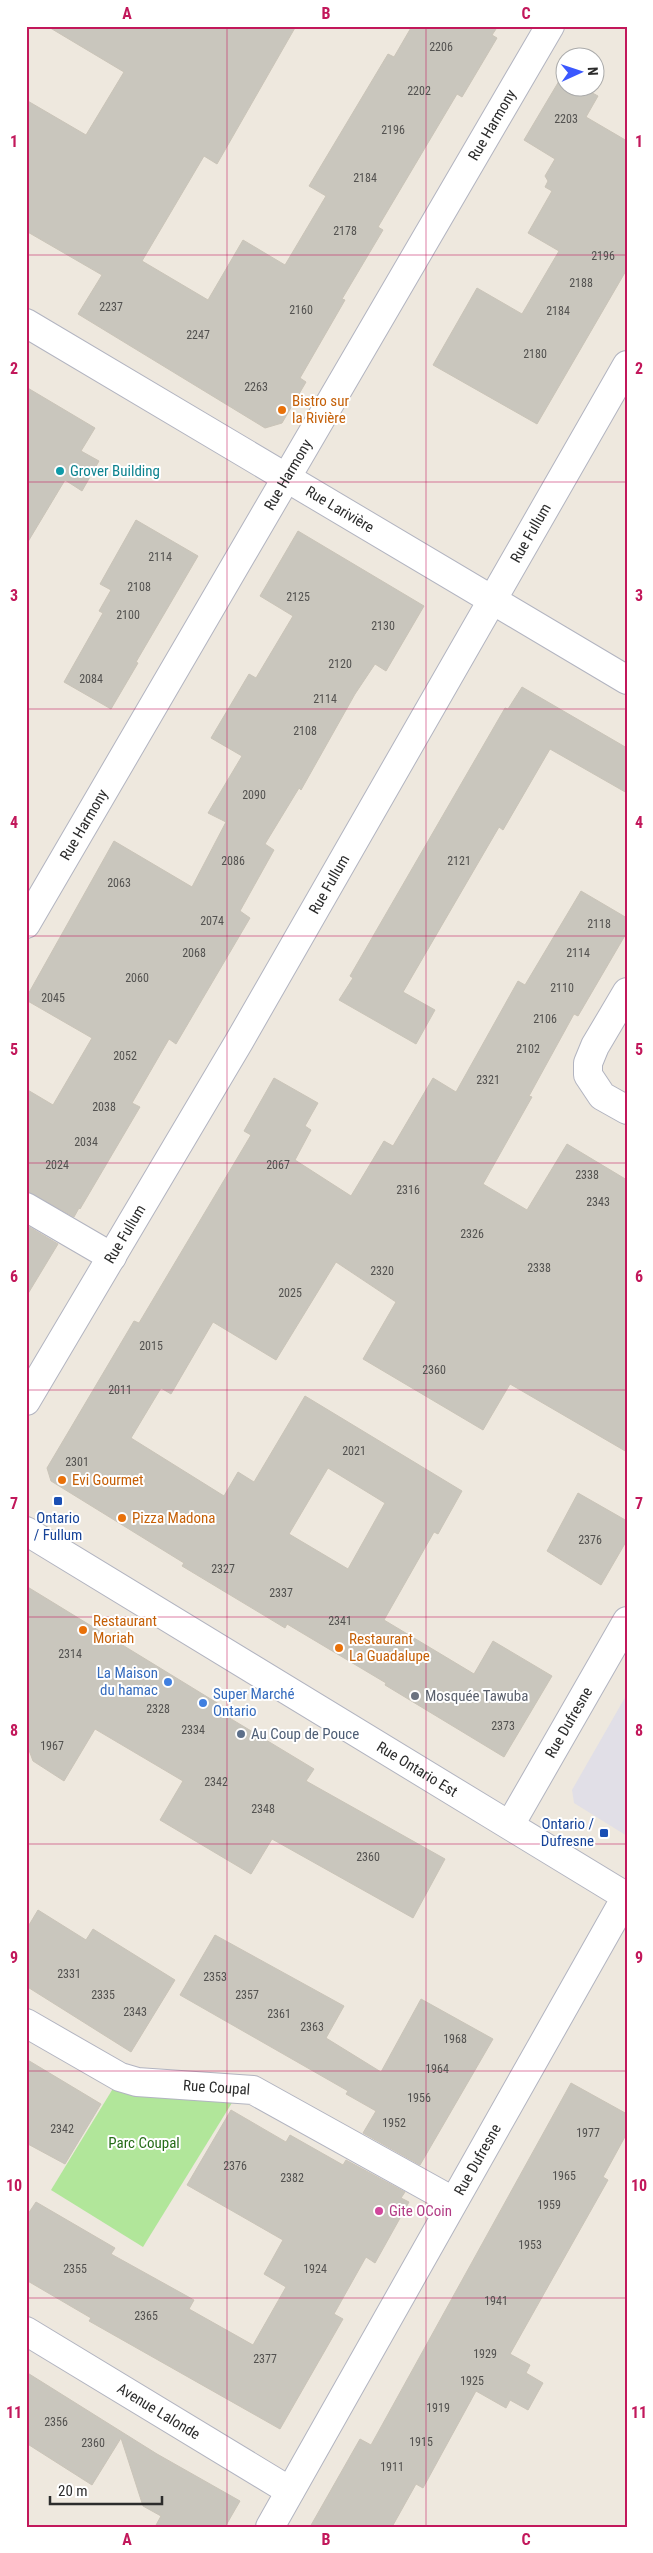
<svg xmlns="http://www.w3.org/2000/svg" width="653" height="2553" font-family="'Roboto Condensed',sans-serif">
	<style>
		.industrial { fill: #e1dfe7 }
		.green { fill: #b1e69a }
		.building { fill: #c9c6bd; stroke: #cac4b8; fill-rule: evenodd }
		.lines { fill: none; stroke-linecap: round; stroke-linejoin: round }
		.minor-casing { stroke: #b2b4c0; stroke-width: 30 }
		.secondary-casing { stroke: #b2b4c0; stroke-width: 30 }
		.minor { stroke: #fff; stroke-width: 28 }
		.secondary { stroke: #fff; stroke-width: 28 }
		.grid { fill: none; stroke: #c2185b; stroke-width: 1; stroke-opacity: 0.55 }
		.food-dot { fill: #e8710a; stroke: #fff; stroke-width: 2 }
		.culture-dot { fill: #0f9aa8; stroke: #fff; stroke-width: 2 }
		.transit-dot { fill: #1a4fb4; stroke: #fff; stroke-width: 2 }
		.shop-dot { fill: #3f7fe0; stroke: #fff; stroke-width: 2 }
		.worship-dot { fill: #6b7280; stroke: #fff; stroke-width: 2 }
		.service-dot { fill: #5c6f8a; stroke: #fff; stroke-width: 2 }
		.hotel-dot { fill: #d1479c; stroke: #fff; stroke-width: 2 }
		.labels { text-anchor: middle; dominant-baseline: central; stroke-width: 4; stroke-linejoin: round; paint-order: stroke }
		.number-label { font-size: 12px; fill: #535250 }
		.street-label { font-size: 15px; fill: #2c2c2c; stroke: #fff }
		.food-label { font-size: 15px; fill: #c56008; stroke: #fff; text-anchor: start }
		.culture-label { font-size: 15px; fill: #0d838f; stroke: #fff; text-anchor: start }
		.transit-label { font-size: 15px; fill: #164399; stroke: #fff }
		.shop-label { font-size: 15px; fill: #366cbe; stroke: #fff; text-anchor: end }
		.worship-label { font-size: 15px; fill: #5b616d; stroke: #fff; text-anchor: start }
		.service-label { font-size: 15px; fill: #4e5e75; stroke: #fff; text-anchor: start }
		.park-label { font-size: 15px; fill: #276d19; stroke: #fff }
		.hotel-label { font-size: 15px; fill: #b23c85; stroke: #fff; text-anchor: start }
		.neatline { fill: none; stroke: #c2185b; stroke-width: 2 }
		.grid-label { font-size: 16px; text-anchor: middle; font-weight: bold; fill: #c2185b }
	</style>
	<rect width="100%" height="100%" fill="#eee8de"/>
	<path class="industrial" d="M627 1694V1836L574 1803 572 1790Z"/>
	<path class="green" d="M120 2077 238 2093 143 2247 51 2190Z"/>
	<path class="building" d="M47 26H296L217 164 204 156 142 261 208 300 243 240 285 265 326 196 309 186 388 54 394 57 412 26H498L492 35 497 38 462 97 457 94 378 227 383 230 342 299 345 300 300 378 306 382 282 423 265 428 78 314 102 275 26 231V100L86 135 124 72Z
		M562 76 566 78V88H583L598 96 586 117 627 141V269L537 424 433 365 477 288 522 314 559 251 528 233 552 191 545 187 548 181 545 176 555 159 524 140Z
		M26 387 95 428 81 451 99 461 82 491 65 480 26 545Z
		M136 520 198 556 136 662 138 663 111 709 64 682 103 613 99 611 111 590 100 584Z
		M298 531 424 606 386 671 375 664 355 694 301 790 299 788 265 844 274 850 240 911 250 918 176 1044 169 1039 132 1103 140 1107 80 1209 79 1208 74 1217 26 1191V1089L53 1105 92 1038 26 1000V998L114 841 192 887 226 822 208 813 242 756 211 738 249 674 256 678 293 616 260 596Z
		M522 687 627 748V793L550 749 503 830 499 827 403 992 435 1010 416 1044 339 1000 353 978 350 976 505 708 508 709Z
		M581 891 627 918V932L578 1016 574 1014 529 1096 532 1097 483 1184 527 1210 567 1144 627 1180V1452L510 1384 483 1430 363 1359 396 1302 336 1262 276 1360 213 1322 171 1394 161 1388 131 1438 224 1496 238 1472 254 1482 305 1396 462 1491 438 1534 434 1532 384 1620 474 1674 493 1641 552 1676 504 1757 385 1685 386 1683 287 1624 285 1628 182 1566 184 1563 51 1481 47 1468 134 1321 139 1323 251 1135 244 1131 274 1078 318 1103 305 1126 311 1130 295 1160 351 1196 384 1141 393 1146 433 1078 456 1092 518 981 525 985ZM328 1468 385 1503 348 1569 289 1534Z
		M26 1225 58 1244 26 1297Z
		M578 1493 627 1521V1540L601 1585 547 1551Z
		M26 1586 227 1709 223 1714 314 1769 306 1781 445 1859 413 1918 272 1839 251 1874 160 1820 183 1781 95 1729 64 1781 33 1761 26 1742Z
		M38 1910 86 1940 93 1929 175 1980 131 2052 26 1986V1930Z
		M215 1935 344 2006 326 2038 381 2072 421 1999 493 2039 420 2165 363 2133 376 2111 346 2094 348 2091 180 1995Z
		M26 2059 101 2104 65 2164 26 2143Z
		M571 2083 627 2114V2133L603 2177 608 2180 510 2354 530 2365 526 2373 543 2383 528 2410 510 2400 506 2408 476 2391 423 2488 416 2484 392 2527H310L360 2439 371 2445Z
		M231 2110 286 2142 290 2135 343 2165 346 2160 405 2192 401 2198 409 2202 375 2263 366 2257 334 2314 343 2319 280 2429 89 2321 91 2318 26 2280V2217L36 2202 115 2248 111 2254 194 2300 189 2309 253 2345 286 2287 264 2274 283 2240 187 2185Z
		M26 2372 157 2454 240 2501 225 2527H155L161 2516 143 2506 121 2438 92 2485 26 2443Z"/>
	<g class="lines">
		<defs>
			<g id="minor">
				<path id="s1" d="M26 323 627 680"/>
				<path id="s2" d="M26 924 550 26"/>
				<path d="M627 992 595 1046 588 1063V1075L602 1096 627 1110"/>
				<path d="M26 1207 112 1257"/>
				<path id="s3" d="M26 1401 240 1040 627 365"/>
				<path id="s4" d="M510 1825 627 1621"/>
				<path id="s5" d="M26 2023 120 2077 137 2082 253 2090 453 2201"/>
				<path id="s6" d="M26 2331 290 2491"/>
				<path id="s7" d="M270 2527 626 1897"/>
			</g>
			<g id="secondary">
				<path id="s8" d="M26 1531 627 1897"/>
			</g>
		</defs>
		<use href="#minor" class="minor-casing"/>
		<use href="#secondary" class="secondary-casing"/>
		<use href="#minor" class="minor"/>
		<use href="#secondary" class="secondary"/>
	</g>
	<path class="grid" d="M227 26V2527M426 26V2527M26 255H627M26 482H627M26 709H627M26 936H627M26 1163H627M26 1390H627M26 1617H627M26 1844H627M26 2071H627M26 2298H627"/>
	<g class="food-dot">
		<circle cx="282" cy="410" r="5"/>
		<circle cx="62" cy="1480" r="5"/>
		<circle cx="122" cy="1518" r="5"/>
		<circle cx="83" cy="1630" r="5"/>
		<circle cx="339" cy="1648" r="5"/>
	</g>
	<circle class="culture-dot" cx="60" cy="471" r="5"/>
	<g class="transit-dot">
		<rect x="53" y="1496" width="10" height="10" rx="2.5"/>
		<rect x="599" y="1828" width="10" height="10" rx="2.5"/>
	</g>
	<g class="shop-dot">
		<circle cx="168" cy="1682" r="5"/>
		<circle cx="203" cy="1703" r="5"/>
	</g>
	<circle class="worship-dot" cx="415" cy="1696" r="5"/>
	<circle class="service-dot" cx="241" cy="1734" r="5"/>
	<circle class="hotel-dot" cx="379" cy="2211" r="5"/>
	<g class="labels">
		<g class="number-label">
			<text x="441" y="47">2206</text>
			<text x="419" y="91">2202</text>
			<text x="566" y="119">2203</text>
			<text x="393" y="130">2196</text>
			<text x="365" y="178">2184</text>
			<text x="345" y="231">2178</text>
			<text x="603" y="256">2196</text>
			<text x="581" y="283">2188</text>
			<text x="111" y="307">2237</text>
			<text x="301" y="310">2160</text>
			<text x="558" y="311">2184</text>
			<text x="198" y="335">2247</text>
			<text x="535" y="354">2180</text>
			<text x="256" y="387">2263</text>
			<text x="160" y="557">2114</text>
			<text x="139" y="587">2108</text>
			<text x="298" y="597">2125</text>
			<text x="128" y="615">2100</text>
			<text x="383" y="626">2130</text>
			<text x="340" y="664">2120</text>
			<text x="91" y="679">2084</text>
			<text x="325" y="699">2114</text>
			<text x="305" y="731">2108</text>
			<text x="254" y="795">2090</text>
			<text x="233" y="861">2086</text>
			<text x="459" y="861">2121</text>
			<text x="119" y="883">2063</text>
			<text x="212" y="921">2074</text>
			<text x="599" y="924">2118</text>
			<text x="194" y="953">2068</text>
			<text x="578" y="953">2114</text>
			<text x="137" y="978">2060</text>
			<text x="562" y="988">2110</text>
			<text x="53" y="998">2045</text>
			<text x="545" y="1019">2106</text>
			<text x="528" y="1049">2102</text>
			<text x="125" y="1056">2052</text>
			<text x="488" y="1080">2321</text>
			<text x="104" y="1107">2038</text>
			<text x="86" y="1142">2034</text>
			<text x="57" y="1165">2024</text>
			<text x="278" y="1165">2067</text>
			<text x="587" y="1175">2338</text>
			<text x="408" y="1190">2316</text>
			<text x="598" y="1202">2343</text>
			<text x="472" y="1234">2326</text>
			<text x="539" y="1268">2338</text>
			<text x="382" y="1271">2320</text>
			<text x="290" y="1293">2025</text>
			<text x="151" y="1346">2015</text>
			<text x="434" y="1370">2360</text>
			<text x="120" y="1390">2011</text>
			<text x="354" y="1451">2021</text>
			<text x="77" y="1462">2301</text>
			<text x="590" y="1540">2376</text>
			<text x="223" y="1569">2327</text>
			<text x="281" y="1593">2337</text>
			<text x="340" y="1621">2341</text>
			<text x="70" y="1654">2314</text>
			<text x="158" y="1709">2328</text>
			<text x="503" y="1726">2373</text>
			<text x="193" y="1730">2334</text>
			<text x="52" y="1746">1967</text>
			<text x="216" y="1782">2342</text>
			<text x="263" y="1809">2348</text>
			<text x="368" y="1857">2360</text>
			<text x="69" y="1974">2331</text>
			<text x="215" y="1977">2353</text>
			<text x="103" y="1995">2335</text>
			<text x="247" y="1995">2357</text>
			<text x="135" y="2012">2343</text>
			<text x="279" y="2014">2361</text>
			<text x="312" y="2027">2363</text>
			<text x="455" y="2039">1968</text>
			<text x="437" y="2069">1964</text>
			<text x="419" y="2098">1956</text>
			<text x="394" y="2123">1952</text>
			<text x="62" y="2129">2342</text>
			<text x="588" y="2133">1977</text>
			<text x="235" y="2166">2376</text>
			<text x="564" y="2176">1965</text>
			<text x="292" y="2178">2382</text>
			<text x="549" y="2205">1959</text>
			<text x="530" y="2245">1953</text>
			<text x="75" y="2269">2355</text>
			<text x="315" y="2269">1924</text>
			<text x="496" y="2301">1941</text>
			<text x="146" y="2316">2365</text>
			<text x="485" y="2354">1929</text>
			<text x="265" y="2359">2377</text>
			<text x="472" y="2381">1925</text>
			<text x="438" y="2408">1919</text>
			<text x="56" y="2422">2356</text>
			<text x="421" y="2442">1915</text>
			<text x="93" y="2443">2360</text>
			<text x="392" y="2467">1911</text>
		</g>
		<g class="street-label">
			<text stroke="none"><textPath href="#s2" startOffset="925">Rue Harmony</textPath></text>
			<text stroke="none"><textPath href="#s2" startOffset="520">Rue Harmony</textPath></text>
			<text stroke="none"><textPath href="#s1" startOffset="365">Rue Larivière</textPath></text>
			<text stroke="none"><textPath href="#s3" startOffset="1004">Rue Fullum</textPath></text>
			<text stroke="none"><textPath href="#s2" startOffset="115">Rue Harmony</textPath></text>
			<text stroke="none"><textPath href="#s3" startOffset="599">Rue Fullum</textPath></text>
			<text stroke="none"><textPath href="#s3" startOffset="194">Rue Fullum</textPath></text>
			<text stroke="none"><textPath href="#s4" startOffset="118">Rue Dufresne</textPath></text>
			<text stroke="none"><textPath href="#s8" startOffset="458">Rue Ontario Est</textPath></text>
			<text stroke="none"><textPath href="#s5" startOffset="206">Rue Coupal</textPath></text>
			<text stroke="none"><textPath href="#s7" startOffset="422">Rue Dufresne</textPath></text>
			<text stroke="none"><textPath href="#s6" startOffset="155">Avenue Lalonde</textPath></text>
		</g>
		<g class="food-label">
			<text x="292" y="401">Bistro sur<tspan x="292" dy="17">la Rivière</tspan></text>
			<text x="72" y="1480">Evi Gourmet</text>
			<text x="132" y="1518">Pizza Madona</text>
			<text x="93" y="1621">Restaurant<tspan x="93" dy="17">Moriah</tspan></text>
			<text x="349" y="1639">Restaurant<tspan x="349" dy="17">La Guadalupe</tspan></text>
		</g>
		<g class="culture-label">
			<text x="70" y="471">Grover Building</text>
		</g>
		<g class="transit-label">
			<text x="58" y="1518">Ontario<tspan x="58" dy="17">/ Fullum</tspan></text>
			<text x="594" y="1824" text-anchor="end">Ontario /<tspan x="594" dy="17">Dufresne</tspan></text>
		</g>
		<g class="shop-label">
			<text x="158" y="1673">La Maison<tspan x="158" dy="17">du hamac</tspan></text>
			<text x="213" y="1694" text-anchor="start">Super Marché<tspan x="213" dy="17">Ontario</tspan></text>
		</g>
		<g class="worship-label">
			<text x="425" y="1696">Mosquée Tawuba</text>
		</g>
		<g class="service-label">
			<text x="251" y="1734">Au Coup de Pouce</text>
		</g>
		<g class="park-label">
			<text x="144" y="2143">Parc Coupal</text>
		</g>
		<g class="hotel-label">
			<text x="389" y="2211">Gite OCoin</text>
		</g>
	</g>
	<rect width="653" height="2553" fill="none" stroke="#ffffff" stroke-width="55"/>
	<g transform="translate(580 72) rotate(87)"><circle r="24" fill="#ffffff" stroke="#ababab"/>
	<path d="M0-4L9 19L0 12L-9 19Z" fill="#3b58ff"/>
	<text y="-8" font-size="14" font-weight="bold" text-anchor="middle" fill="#2c2c2c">N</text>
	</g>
	<path d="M50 2496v8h112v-8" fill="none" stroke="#2c2c2c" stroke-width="2.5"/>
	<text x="58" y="2496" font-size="15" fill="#2c2c2c" stroke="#ffffff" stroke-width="4" paint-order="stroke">20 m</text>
	<rect x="28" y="28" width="598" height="2498" class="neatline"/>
	<g class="grid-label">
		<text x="127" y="19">A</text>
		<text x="326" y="19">B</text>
		<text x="526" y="19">C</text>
		<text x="14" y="147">1</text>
		<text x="639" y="147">1</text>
		<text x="14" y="374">2</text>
		<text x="639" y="374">2</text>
		<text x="14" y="601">3</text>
		<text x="639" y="601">3</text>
		<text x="14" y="828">4</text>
		<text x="639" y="828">4</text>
		<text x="14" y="1055">5</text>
		<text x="639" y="1055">5</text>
		<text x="14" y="1282">6</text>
		<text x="639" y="1282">6</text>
		<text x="14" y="1509">7</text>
		<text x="639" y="1509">7</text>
		<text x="14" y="1736">8</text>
		<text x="639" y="1736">8</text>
		<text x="14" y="1963">9</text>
		<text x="639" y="1963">9</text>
		<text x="14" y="2191">10</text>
		<text x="639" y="2191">10</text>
		<text x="14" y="2418">11</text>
		<text x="639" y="2418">11</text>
		<text x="127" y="2545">A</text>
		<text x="326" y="2545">B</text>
		<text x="526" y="2545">C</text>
	</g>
</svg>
